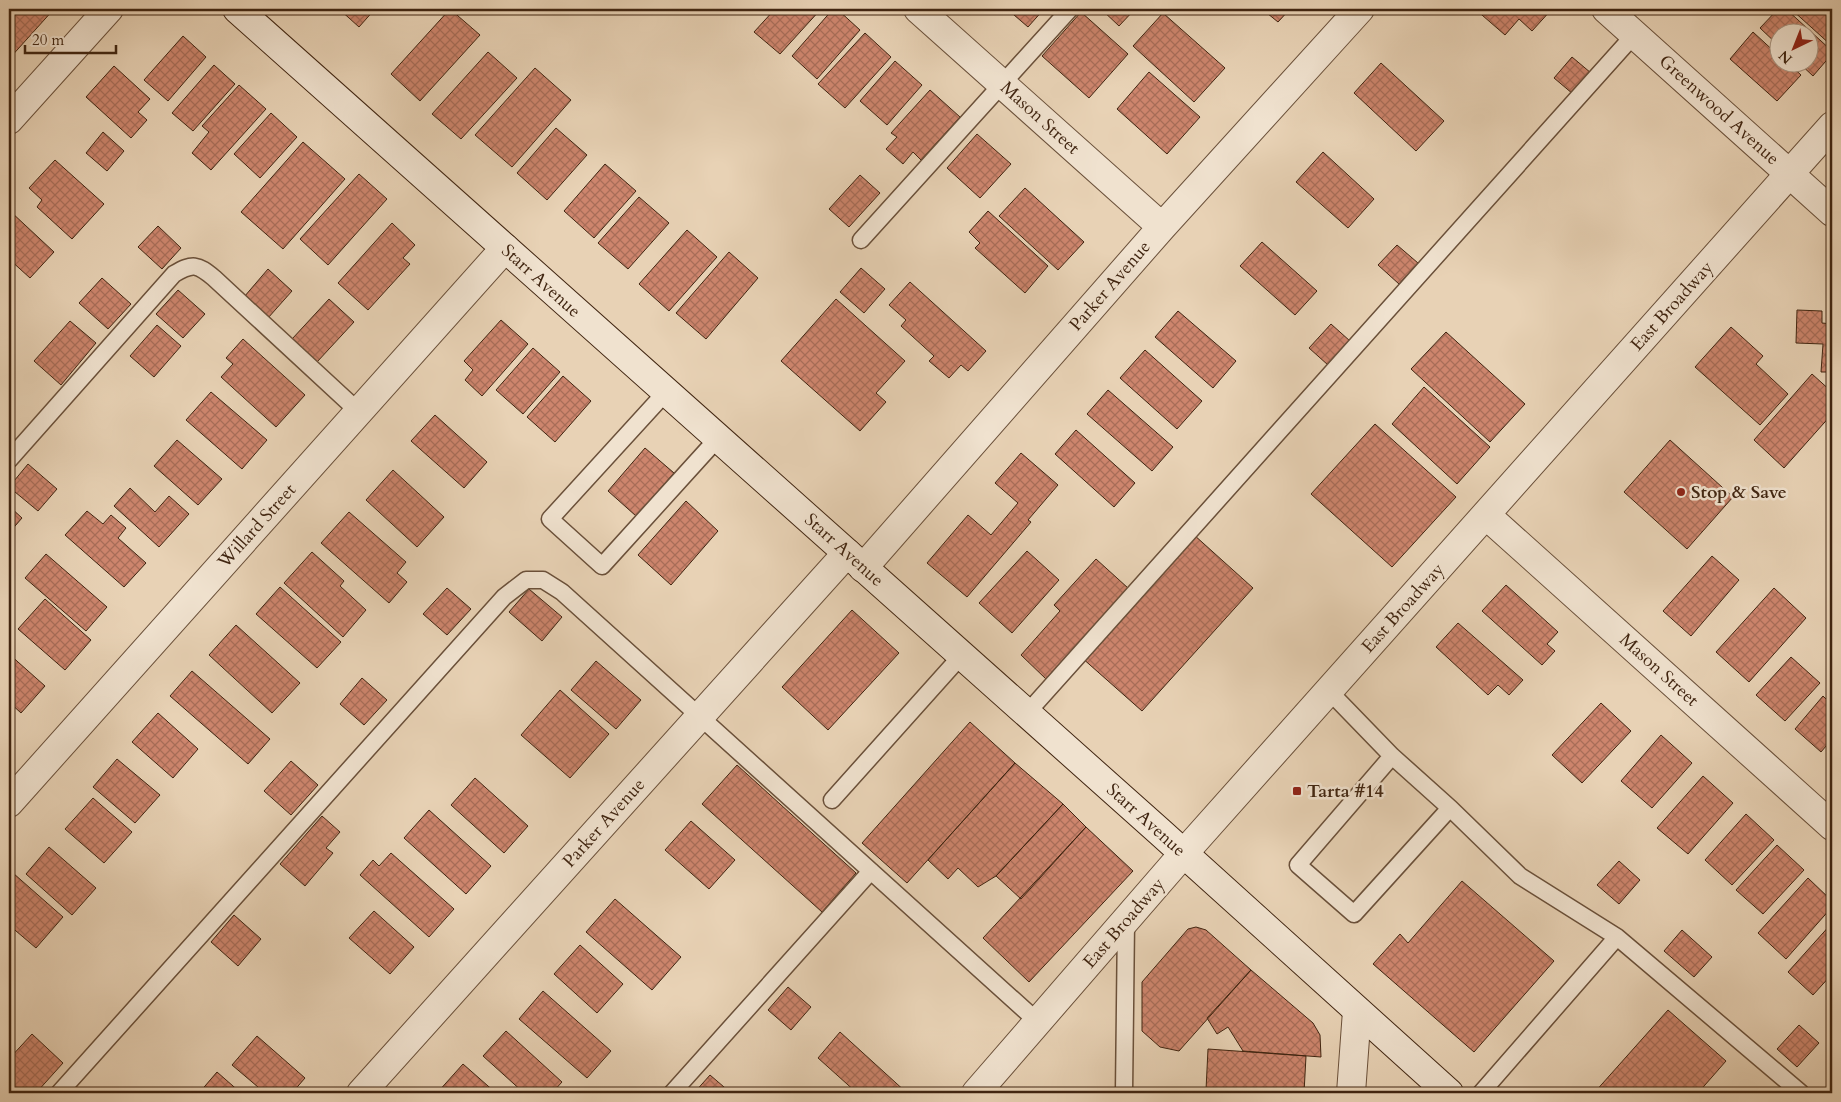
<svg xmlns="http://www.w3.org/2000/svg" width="1841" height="1102" font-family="Cardo,serif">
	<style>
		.building { fill: url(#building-cross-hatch); stroke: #402511 }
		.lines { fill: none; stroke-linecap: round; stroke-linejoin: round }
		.service-casing { stroke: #6a503a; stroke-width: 19 }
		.minor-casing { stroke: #6a503a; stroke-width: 30 }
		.tertiary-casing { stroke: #6a503a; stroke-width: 30 }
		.secondary-casing { stroke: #402511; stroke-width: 30 }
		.service { stroke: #f0e2cf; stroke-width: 16 }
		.minor { stroke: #f0e2cf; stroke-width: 28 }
		.tertiary { stroke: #f0e2cf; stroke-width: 28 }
		.secondary { stroke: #f0e2cf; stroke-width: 28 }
		.poi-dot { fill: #8f2418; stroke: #f0e2cf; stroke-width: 2 }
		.labels { text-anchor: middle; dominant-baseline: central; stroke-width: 5; stroke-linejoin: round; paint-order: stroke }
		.street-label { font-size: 18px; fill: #402511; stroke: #f0e2cf }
		.poi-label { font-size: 18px; font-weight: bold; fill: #402511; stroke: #f0e2cf; text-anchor: start }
	</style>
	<defs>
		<pattern id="building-cross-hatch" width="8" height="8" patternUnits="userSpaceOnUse" patternTransform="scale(1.25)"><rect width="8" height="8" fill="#cd856d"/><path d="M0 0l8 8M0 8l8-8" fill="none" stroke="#a86d58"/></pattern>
	</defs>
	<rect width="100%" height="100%" fill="#e8d2b5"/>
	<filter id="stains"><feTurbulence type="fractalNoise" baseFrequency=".004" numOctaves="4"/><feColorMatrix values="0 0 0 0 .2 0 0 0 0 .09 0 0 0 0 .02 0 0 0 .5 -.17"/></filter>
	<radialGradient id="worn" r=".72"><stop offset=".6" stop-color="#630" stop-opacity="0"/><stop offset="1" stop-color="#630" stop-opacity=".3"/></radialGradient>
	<path class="building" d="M9 9H54L9 59Z
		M339 9H375L359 27Z
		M450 9 480 35 420 101 391 74Z
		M775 9H821L780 54 754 32Z
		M833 9H837L860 30 817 79 792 56Z
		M1007 9H1044L1028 27Z
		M1101 9H1135L1119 26Z
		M1262 9H1290L1278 22Z
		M1475 9H1552L1532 31 1519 19 1505 35Z
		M1778 9H1786L1832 51V54L1813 76 1798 62H1808V32H1778V45L1760 28Z
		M1791 9H1832V46Z
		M1081 12 1128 54 1089 98 1042 56Z
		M1163 13 1225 68 1194 102 1133 46Z
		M1753 32 1778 55V62H1787L1801 75 1777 101 1730 59Z
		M865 33 891 57 845 108 818 84Z
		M183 36 206 57 168 101 144 80Z
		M488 52 517 78 461 139 432 114Z
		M1572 57 1591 73 1573 94 1554 78Z
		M895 61 922 85 887 125 860 101Z
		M1381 63 1444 121 1416 151 1354 93Z
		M214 65 235 84 193 131 172 113Z
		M114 66 150 99 138 112 147 120 131 138 86 97Z
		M535 68 571 100 512 167 475 135Z
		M1149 72 1200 117 1167 154 1117 109Z
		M239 85 266 109 211 170 192 153 209 132 202 126Z
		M930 90 960 117 921 160 913 152 903 164 886 149 897 137 891 133Z
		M271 113 297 137 260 178 234 154Z
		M556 128 587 155 547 200 517 173Z
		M103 132 124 151 107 171 86 153Z
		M977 134 1011 164 980 198 947 168Z
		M303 142 345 179 283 249 241 212Z
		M1323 152 1374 199 1348 228 1296 182Z
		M55 160 104 204 72 239 37 207 42 200 29 188Z
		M605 164 636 191 594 238 564 211Z
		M359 174 387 199 328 265 300 239Z
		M860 175 880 193 849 227 829 209Z
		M1025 188 1084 242 1058 270 999 216Z
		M639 197 669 223 628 269 598 243Z
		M10 211 54 252 30 278 9 259Z
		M988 211 1048 266 1025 293 975 248 980 243 969 232Z
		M392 223 415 245 403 258 410 264 368 310 338 283Z
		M158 226 181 248 162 269 138 247Z
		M687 230 717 257 669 311 639 284Z
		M1262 242 1317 291 1295 315 1240 266Z
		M1397 245 1418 263 1399 284 1378 265Z
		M729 252 758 278 706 339 676 313Z
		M861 268 885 289 864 313 840 292Z
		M268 269 292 291 268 318 244 297Z
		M102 278 131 304 108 329 79 303Z
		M910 282 986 351 968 371 961 365 949 378 929 361 934 356 901 326 906 320 889 305Z
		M178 290 205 314 183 338 156 314Z
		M329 299 354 322 317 362 292 339Z
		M836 299 905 361 876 393 886 402 860 431 781 361Z
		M1797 310 1822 311V323L1832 324V372H1821L1823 344 1796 343Z
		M1178 311 1236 361 1213 388 1155 337Z
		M501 320 528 344 482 396 465 380 473 370 464 361Z
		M70 321 96 343 61 385 34 361Z
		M1331 324 1350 341 1328 365 1309 348Z
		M157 325 181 346 154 377 130 356Z
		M1731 327 1763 356 1756 364 1788 394 1760 425 1695 367Z
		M1446 332 1525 404 1490 442 1411 369Z
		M243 339 305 395 276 427 221 377 233 364 226 358Z
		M533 348 560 372 523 414 496 390Z
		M1145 350 1202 401 1177 429 1120 378Z
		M1812 374 1832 392V414L1784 468 1754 440Z
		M563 376 591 401 555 442 527 417Z
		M1424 387 1490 447 1457 484 1392 424Z
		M1108 390 1173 447 1152 471 1087 414Z
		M211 392 267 440 242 469 186 420Z
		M435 415 487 462 464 488 411 441Z
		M1375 424 1456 497 1392 567 1311 494Z
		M1076 430 1135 483 1114 507 1055 454Z
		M177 440 222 479 198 505 154 466Z
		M1670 440 1733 497 1687 549 1624 492Z
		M645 448 674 473 636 516 608 491Z
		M1021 453 1058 485 1028 520 1031 522 967 597 927 563 968 515 991 535 1018 503 995 483Z
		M28 464 57 489 38 511 9 487Z
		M393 470 444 517 417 547 366 500Z
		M130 488 155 512 169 496 189 514 159 547 114 506Z
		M686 501 718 531 671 585 638 555Z
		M9 506 22 518 9 533Z
		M87 511 103 524 111 515 126 528 118 538 146 563 124 587 65 535Z
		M349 512 406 562 397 573 407 582 389 603 321 543Z
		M1193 534 1253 588 1142 711 1081 657Z
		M1027 551 1059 580 1012 633 979 603Z
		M312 552 344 581 340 586 366 610 343 637 284 583Z
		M46 554 107 607 86 631 25 578Z
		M1712 556 1739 580 1691 636 1663 611Z
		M1096 559 1128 588 1046 679 1021 655 1060 611 1054 605Z
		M1506 585 1558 632 1547 644 1555 651 1542 665 1482 611Z
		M280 587 341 642 317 668 256 614Z
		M447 588 471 609 447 635 423 614Z
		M1774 588 1806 618 1749 682 1716 652Z
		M529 589 562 617 542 641 509 612Z
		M45 599 91 640 65 670 18 629Z
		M852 610 899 653 828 730 782 687Z
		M1458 623 1523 680 1509 695 1498 685 1488 695 1436 647Z
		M236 625 300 683 272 713 209 655Z
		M9 654 45 686 21 713 9 702Z
		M1791 657 1820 683 1785 721 1756 695Z
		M596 661 641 700 616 729 571 690Z
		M192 671 270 739 248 764 170 696Z
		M362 678 387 700 364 725 340 704Z
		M560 690 609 734 570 778 521 735Z
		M1823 696 1832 705V739L1821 752 1795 729Z
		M1601 703 1631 731 1582 783 1552 755Z
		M158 713 198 749 173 778 132 742Z
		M970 722 1015 763 907 883 862 843Z
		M1661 735 1692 763 1652 808 1621 781Z
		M1832 754V765L1827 760Z
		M117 759 160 795 135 823 93 787Z
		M291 761 318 785 291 815 264 791Z
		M1015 763 1063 804 996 876 978 887 958 868 948 879 928 860Z
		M737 765 856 873 822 912 702 804Z
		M1703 776 1733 803 1688 854 1657 828Z
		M475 778 528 826 504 853 451 805Z
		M93 798 132 832 104 863 65 829Z
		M1063 804 1086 827 1021 899 996 876Z
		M429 810 491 866 466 894 404 838Z
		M1746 814 1774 840 1732 885 1705 860Z
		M322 816 340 832 326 848 333 853 305 886 280 864Z
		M691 821 735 860 709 889 665 850Z
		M1086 827 1133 871 1029 982 983 938Z
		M1777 845 1804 870 1763 914 1736 890Z
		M49 847 96 888 72 915 26 874Z
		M391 853 454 909 429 937 360 875 373 860 379 866Z
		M1619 861 1640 880 1619 904 1597 885Z
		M13 873 63 917 36 948 9 925V879Z
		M1808 878 1832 901V907L1786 959 1758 933Z
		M1462 881 1554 961 1474 1052 1373 964 1400 934 1408 943Z
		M615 899 681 957 652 990 586 932Z
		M374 911 414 947 390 974 349 938Z
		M234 915 261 939 238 966 211 942Z
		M1832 923V974L1813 995 1788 972Z
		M1196 927 1206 930 1251 970 1179 1051 1160 1047 1142 1031V982L1188 929Z
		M1682 930 1712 957 1694 977 1664 951Z
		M580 945 623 984 597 1013 554 974Z
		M1251 970 1313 1023 1320 1035 1321 1057 1243 1051 1228 1027 1217 1034 1207 1018Z
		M788 987 811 1007 791 1030 768 1010Z
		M543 991 611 1051 587 1078 519 1019Z
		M1668 1010 1726 1061 1698 1093H1594Z
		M1799 1025 1819 1043 1797 1067 1777 1049Z
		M506 1031 562 1082 552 1093H524L483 1056Z
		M840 1032 907 1093H857L818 1058Z
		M32 1034 63 1063 36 1093H18L9 1085V1059Z
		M257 1036 305 1078 292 1093H265L232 1065Z
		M1208 1049 1306 1056 1304 1093H1249L1206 1090Z
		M463 1064 496 1093H437Z
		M217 1072 241 1093H199Z
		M710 1075 731 1093H694Z
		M1152 1088 1183 1090V1093H1152Z"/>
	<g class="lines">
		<defs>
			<path id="service" d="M861 240 1070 9
				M666 392 550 519 602 566 718 438
				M9 460 174 274C193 263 197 264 214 278L359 412
				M1329 691 1392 756 1450 808 1520 876 1617 937 1801 1093
				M1027 713 1634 35
				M1392 756 1298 865 1354 914 1450 808
				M832 800 961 656
				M59 1093 504 597 526 580H543L562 592 1038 1022
				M672 1093 871 871
				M1124 1093 1126 921
				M1481 1093 1617 937"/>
			<path id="minor" d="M918 9 1162 227
				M1606 9 1832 212
				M9 120 109 9
				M1486 515 1832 826
				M863 568 1162 227 1360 9
				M9 803 505 248
				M361 1093 847 553
				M1351 1093 1357 1011"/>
			<path id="tertiary" d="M976 1093 1184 853 1832 126"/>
			<path id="secondary" d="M237 9 1160 832 1449 1093"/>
		</defs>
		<use href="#service" class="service-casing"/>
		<use href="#minor" class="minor-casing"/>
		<use href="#tertiary" class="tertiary-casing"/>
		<use href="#secondary" class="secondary-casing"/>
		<use href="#service" class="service"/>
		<use href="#minor" class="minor"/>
		<use href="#tertiary" class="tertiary"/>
		<use href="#secondary" class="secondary"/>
	</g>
	<g class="poi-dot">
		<circle cx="1681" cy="492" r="5"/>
		<rect x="1292" y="786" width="10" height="10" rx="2.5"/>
	</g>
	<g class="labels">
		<g class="street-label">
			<text transform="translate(1719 110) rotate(42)">Greenwood Avenue</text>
			<text transform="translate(1040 118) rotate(42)">Mason Street</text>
			<text transform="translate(541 281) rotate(42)">Starr Avenue</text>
			<text transform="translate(1110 286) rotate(-49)">Parker Avenue</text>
			<text transform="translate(1672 306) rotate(-48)">East Broadway</text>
			<text transform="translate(257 526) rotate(-48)">Willard Street</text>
			<text transform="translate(844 550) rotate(42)">Starr Avenue</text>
			<text transform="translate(1403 608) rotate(-48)">East Broadway</text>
			<text transform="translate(1659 670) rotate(42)">Mason Street</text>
			<text transform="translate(1146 820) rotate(42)">Starr Avenue</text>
			<text transform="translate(604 823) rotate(-48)">Parker Avenue</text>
			<text transform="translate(1124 923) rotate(-49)">East Broadway</text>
		</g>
		<g class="poi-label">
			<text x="1691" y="492">Stop &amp; Save</text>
			<text x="1307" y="791">Tarta #14</text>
		</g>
	</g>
	<rect width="1841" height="1102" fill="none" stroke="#e8d2b5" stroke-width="30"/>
	<rect x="10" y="10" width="1821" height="1082" fill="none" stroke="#402511" stroke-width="2.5"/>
	<rect x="15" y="15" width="1811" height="1072" fill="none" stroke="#402511"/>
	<g transform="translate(1794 48) rotate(223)"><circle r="24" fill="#f0e2cf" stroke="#aa9683"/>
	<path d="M0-4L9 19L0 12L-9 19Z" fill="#8f2418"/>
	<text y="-8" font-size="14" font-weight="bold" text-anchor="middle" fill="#402511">N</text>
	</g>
	<path d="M25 45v8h91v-8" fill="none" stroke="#402511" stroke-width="2.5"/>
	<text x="32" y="45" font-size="15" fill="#402511" stroke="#f0e2cf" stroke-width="4" paint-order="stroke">20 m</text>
	<rect width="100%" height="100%" filter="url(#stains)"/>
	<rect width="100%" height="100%" fill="url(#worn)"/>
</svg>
